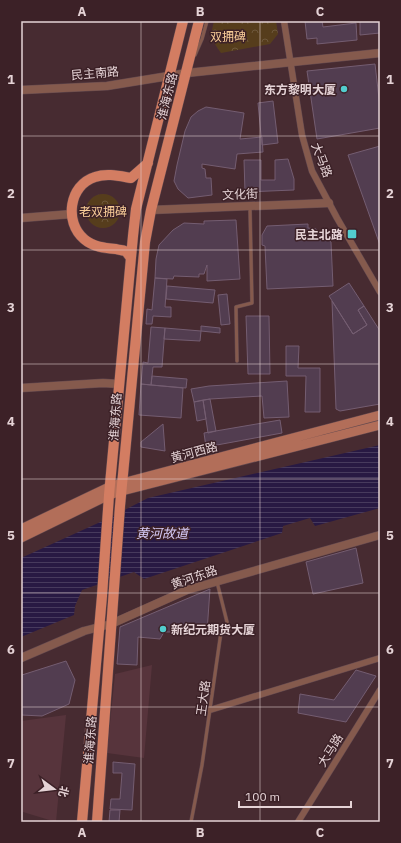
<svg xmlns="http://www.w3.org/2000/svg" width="401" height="843" font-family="'IBM Plex Sans','Noto Sans SC',sans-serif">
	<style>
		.built { fill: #57343c }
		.forest { fill: url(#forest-crowns) }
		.water { fill: url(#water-rules) }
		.building { fill: #523d50; stroke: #745d71 }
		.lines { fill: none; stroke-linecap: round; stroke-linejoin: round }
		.service-casing { stroke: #63494f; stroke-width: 4 }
		.minor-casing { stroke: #63494f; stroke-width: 7 }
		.tertiary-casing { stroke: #63494f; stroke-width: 9 }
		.secondary-casing { stroke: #63494f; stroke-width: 10 }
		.primary-casing { stroke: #63494f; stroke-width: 11 }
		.service { stroke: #855a4d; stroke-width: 3 }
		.minor { stroke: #855a4d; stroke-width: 6 }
		.tertiary { stroke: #855a4d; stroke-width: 8 }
		.secondary { stroke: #b26e59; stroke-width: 9 }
		.primary { stroke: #d37d62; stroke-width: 10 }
		.grid { fill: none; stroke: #e5d3d6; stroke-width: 1; stroke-opacity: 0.55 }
		.poi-dot { fill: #52cdce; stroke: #3c2127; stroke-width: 1.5 }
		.labels { text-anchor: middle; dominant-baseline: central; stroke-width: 3; stroke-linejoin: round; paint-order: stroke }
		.park-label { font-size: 12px; fill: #face99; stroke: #3c2127 }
		.street-label { font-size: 12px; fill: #e5d3d6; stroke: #3c2127 }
		.poi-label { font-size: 12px; font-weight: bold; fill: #e5d3d6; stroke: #3c2127; text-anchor: end }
		.water-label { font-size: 13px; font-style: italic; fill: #d7ccf9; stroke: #3c2127 }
		.neatline { fill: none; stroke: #e5d3d6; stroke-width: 1.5 }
		.grid-label { font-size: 13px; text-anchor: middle; font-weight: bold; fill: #e5d3d6 }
	</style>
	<defs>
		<pattern id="forest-crowns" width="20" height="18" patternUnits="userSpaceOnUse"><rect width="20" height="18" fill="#563d1c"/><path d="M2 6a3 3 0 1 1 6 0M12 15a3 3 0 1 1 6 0" fill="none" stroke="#6e583c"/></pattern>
		<pattern id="water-rules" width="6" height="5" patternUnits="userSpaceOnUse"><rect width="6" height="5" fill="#281943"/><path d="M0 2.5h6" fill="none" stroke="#473a5d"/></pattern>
	</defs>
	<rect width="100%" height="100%" fill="#472b31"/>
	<path class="built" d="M152 665 144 758 107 753 115 674Z
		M66 715 56 822 23 812 21 721Z"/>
	<path class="forest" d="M214 21H276L278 34 270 44 221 53C211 39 210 37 214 21Z
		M86 211a17 17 0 1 1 34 0a17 17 0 1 1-34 0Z"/>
	<path class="water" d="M380 445V508L315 526 310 518 283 526 282 533 144 579 134 572 82 590 75 606 74 615 21 637V558L107 519 148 498Z"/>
	<path class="building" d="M305 21H322L323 27 356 23 357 40 317 44V38L307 39Z
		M360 21H380V33L360 35Z
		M375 64 380 107V128L317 139 307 71Z
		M273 101 278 143 262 145 258 103Z
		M206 107 244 113 240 139 262 137 263 152 237 154 235 169 202 164V168L205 169 206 178H211L212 195 188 198 178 189 174 181 177 165 185 131 191 117 198 111Z
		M380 146V245L348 155Z
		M288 159 294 179V190L245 192 244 160H261V180H275V160Z
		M236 220 240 279 207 281V265L204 274H199V277L174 276 173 279 155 278 156 259 159 245 173 230 184 223 204 224V221Z
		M308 224V228L316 229 331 242 333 286 267 289 265 246 262 245V235L267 226Z
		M155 278 167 279 165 307H171V317L153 316 152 324H146L147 309 152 310Z
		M349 283 364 306 358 310 367 325 353 334 329 296Z
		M167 286 215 290 213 303 166 299Z
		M227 294 230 324 221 325 218 295Z
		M332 301 353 334 367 325 358 310 364 306 380 331V404L340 411 336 409Z
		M246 316H269L270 374H248Z
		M201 326 220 328V333L201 331Z
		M151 327 165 328 162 367H153L151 385 141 384 143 362 148 363Z
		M165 328 201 331 200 341 164 339Z
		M286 346H299L298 368H320V412H305L306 376H286Z
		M152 376 187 379 186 388 151 385Z
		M287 381 289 417 264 418 262 396 210 399 194 402 191 389 209 386Z
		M141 384 183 388 181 418 139 415Z
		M210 399 216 431 208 433 203 400Z
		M203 400 206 419 197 421 194 402Z
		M280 420 282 433 206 447 204 433Z
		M163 424 165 451 141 447V442Z
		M356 548 363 583 313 594 306 562Z
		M210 589 207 632H164L160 639 138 637 137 665 117 664 120 627Z
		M66 661 75 680 69 704 42 716 21 715 22 675Z
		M356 670 376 676 346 722 298 713 300 694 334 700Z
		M113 762 135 764 132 810 110 809 111 799H120L122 773H113Z
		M110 810H120L119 822H109Z"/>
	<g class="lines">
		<defs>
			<path id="service" d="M195 55 202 39 207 21
				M237 361 236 307 252 303 250 208
				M191 822 202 765 221 632 229 630 217 582"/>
			<path id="minor" d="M284 21 302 135 312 171 337 218 380 292
				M210 710 380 658
				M298 822 380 690"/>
			<path id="tertiary" d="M21 90 107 86 187 73 380 53
				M151 210 329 203
				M21 218 72 214
				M21 388 103 383 119 384
				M21 658 84 631 111 624 187 590 380 535"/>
			<path id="secondary" d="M21 529 111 486 380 415
				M21 538 109 495 122 491 380 425"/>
			<path id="primary" d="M131 258C129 256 127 252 125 251 122 250 118 250 116 249 105 248 93 247 84 239 64 222 69 185 95 177 107 173 119 176 131 178L148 163
				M82 822 102 596 109 495 133 236 136 209 183 21
				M97 822 120 506 145 242 151 210 199 21"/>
		</defs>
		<use href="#service" class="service-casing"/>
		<use href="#minor" class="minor-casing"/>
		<use href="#tertiary" class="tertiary-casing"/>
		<use href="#secondary" class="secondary-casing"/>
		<use href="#primary" class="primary-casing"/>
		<use href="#service" class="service"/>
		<use href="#minor" class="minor"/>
		<use href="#tertiary" class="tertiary"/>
		<use href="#secondary" class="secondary"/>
		<use href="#primary" class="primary"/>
	</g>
	<path class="grid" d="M141 21V822M260 21V822M21 136H380M21 250H380M21 364H380M21 479H380M21 593H380M21 707H380"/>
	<g class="poi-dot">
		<circle cx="344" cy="89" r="4"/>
		<rect x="347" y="229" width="10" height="10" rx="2"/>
		<circle cx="163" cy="629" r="4"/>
	</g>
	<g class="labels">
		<g class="park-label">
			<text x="228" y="36">双拥碑</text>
			<text x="103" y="211">老双拥碑</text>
		</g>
		<g class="street-label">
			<text transform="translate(95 73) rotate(-5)">民主南路</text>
			<text transform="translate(167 96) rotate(-76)">淮海东路</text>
			<text transform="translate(322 160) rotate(69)">大马路</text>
			<text transform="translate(240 194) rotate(-2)">文化街</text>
			<text transform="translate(115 417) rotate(-86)">淮海东路</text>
			<text transform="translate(194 452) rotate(-15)">黄河西路</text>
			<text transform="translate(194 577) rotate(-19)">黄河东路</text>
			<text transform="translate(203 698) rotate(-82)">王大路</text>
			<text transform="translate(90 740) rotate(-86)">淮海东路</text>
			<text transform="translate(330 750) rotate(-58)">大马路</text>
		</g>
		<g class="poi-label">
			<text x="336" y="89">东方黎明大厦</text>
			<text x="343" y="234">民主北路</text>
			<text x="171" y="629" text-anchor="start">新纪元期货大厦</text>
		</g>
		<g class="water-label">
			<text x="162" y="533">黄河故道</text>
		</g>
	</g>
	<rect width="401" height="843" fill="none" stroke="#3c2127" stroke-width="44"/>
	<g transform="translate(54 789) rotate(105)" stroke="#3c2127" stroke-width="3" paint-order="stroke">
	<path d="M0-3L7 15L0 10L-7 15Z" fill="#e5d3d6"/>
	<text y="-6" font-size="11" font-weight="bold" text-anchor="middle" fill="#e5d3d6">北</text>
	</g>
	<path d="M239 801v6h112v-6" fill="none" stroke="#e5d3d6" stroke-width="2"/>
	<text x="245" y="801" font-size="12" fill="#e5d3d6" stroke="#3c2127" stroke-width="3" paint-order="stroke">100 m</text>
	<rect x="22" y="22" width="357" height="799" class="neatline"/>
	<g class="grid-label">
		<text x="82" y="16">A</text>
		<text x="200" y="16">B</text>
		<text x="320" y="16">C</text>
		<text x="11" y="84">1</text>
		<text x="390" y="84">1</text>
		<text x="11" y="198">2</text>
		<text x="390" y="198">2</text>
		<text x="11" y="312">3</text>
		<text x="390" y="312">3</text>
		<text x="11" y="426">4</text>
		<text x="390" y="426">4</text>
		<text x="11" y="540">5</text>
		<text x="390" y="540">5</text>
		<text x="11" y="654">6</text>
		<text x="390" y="654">6</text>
		<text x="11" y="768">7</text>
		<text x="390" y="768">7</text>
		<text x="82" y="837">A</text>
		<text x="200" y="837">B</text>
		<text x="320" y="837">C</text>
	</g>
</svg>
